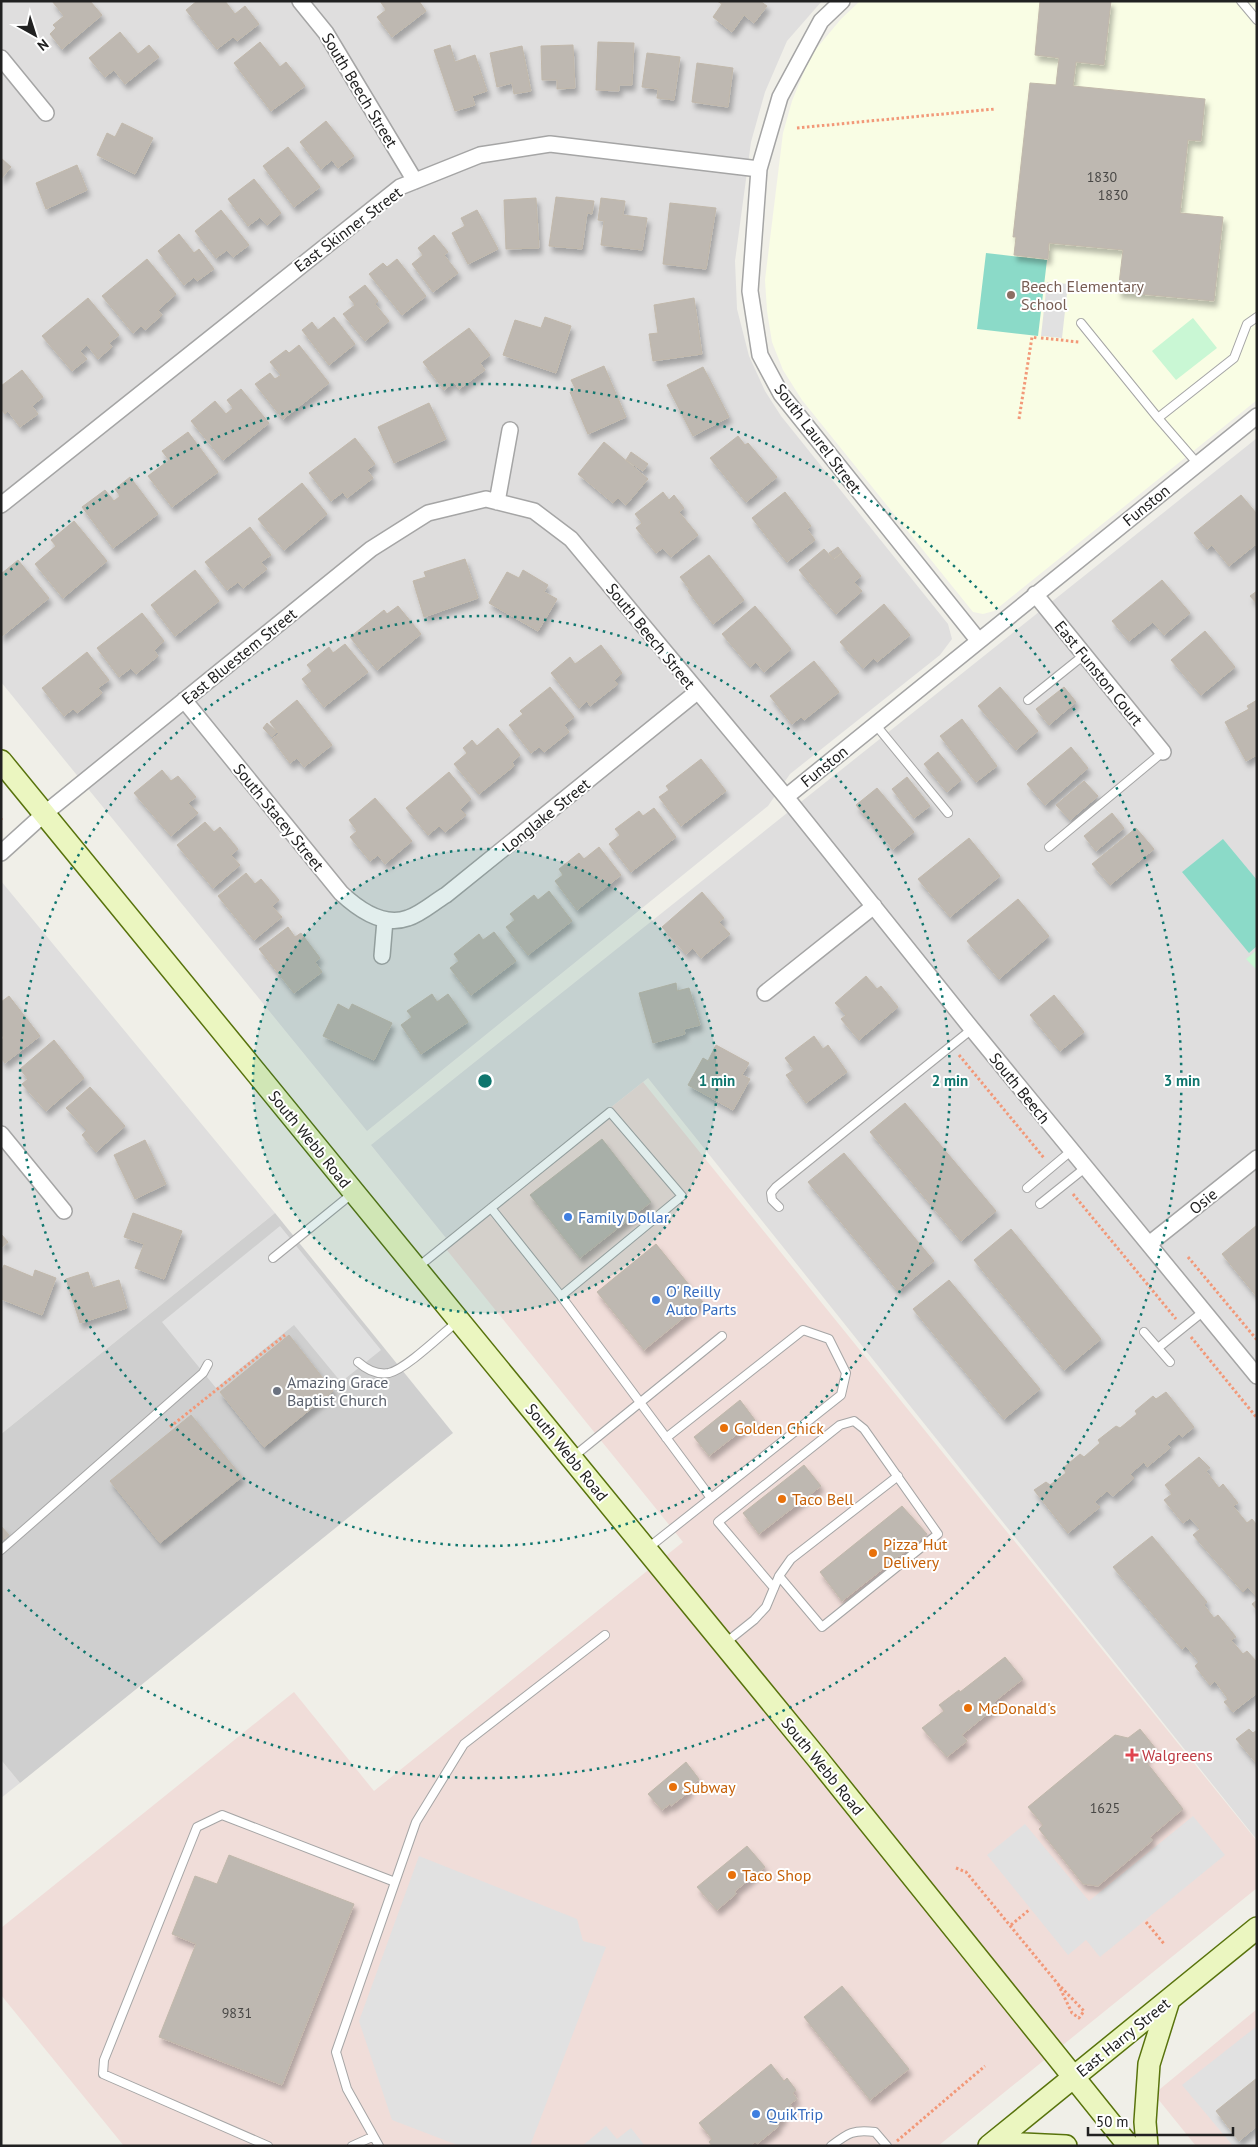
<svg xmlns="http://www.w3.org/2000/svg" width="1258" height="2147" font-family="'PT Sans',sans-serif">
	<style>
		.residential { fill: #dfdede }
		.commercial { fill: #f0ddd9 }
		.education { fill: #f9fde4 }
		.religious { fill: #cfcfcf }
		.park { fill: #c9f7d4 }
		.pitch { fill: #8bdac8 }
		.parking { fill: #e1e1e1 }
		.building { fill: #beb8b1; stroke: #c1b8ab; filter: url(#shadow) }
		.lines { fill: none; stroke-linecap: round; stroke-linejoin: round }
		.lane-casing { stroke: #a5a5a5; stroke-width: 10 }
		.street-casing { stroke: #a5a5a5; stroke-width: 18 }
		.secondary-casing { stroke: #58730c; stroke-width: 24 }
		.path { stroke: #f29878; stroke-width: 3; stroke-dasharray: 2.5 2.5; stroke-linecap: butt }
		.lane { stroke: #fff; stroke-width: 8 }
		.street { stroke: #fff; stroke-width: 15 }
		.secondary { stroke: #ebf6c0; stroke-width: 21 }
		.ring { fill: none; stroke: #0f766e; stroke-width: 2.5; stroke-dasharray: 2.5 5 }
		.education-dot { fill: #8d6e63; stroke: #fff; stroke-width: 2 }
		.shop-dot { fill: #3f7fe0; stroke: #fff; stroke-width: 2 }
		.worship-dot { fill: #6b7280; stroke: #fff; stroke-width: 2 }
		.food-dot { fill: #e8710a; stroke: #fff; stroke-width: 2 }
		.health-dot { fill: #e0444e; stroke: #fff; stroke-width: 2 }
		.labels { text-anchor: middle; dominant-baseline: central; stroke-width: 4; stroke-linejoin: round; paint-order: stroke }
		.number-label { font-size: 14px; fill: #484745 }
		.street-label { font-size: 16px; fill: #212121; stroke: #fff }
		.education-label { font-size: 16px; fill: #785e54; stroke: #fff; text-anchor: start }
		.shop-label { font-size: 16px; fill: #366cbe; stroke: #fff; text-anchor: start }
		.worship-label { font-size: 16px; fill: #5b616d; stroke: #fff; text-anchor: start }
		.food-label { font-size: 16px; fill: #c56008; stroke: #fff; text-anchor: start }
		.health-label { font-size: 16px; fill: #be3a42; stroke: #fff; text-anchor: start }
		.centre { fill: #0f766e; stroke: #fff; stroke-width: 2.5 }
		.ring-label { font-size: 15px; text-anchor: middle; font-weight: bold; fill: #0f766e; stroke: #fff; stroke-width: 4; stroke-linejoin: round; paint-order: stroke }
	</style>
	<defs>
		<filter id="shadow"><feDropShadow dx="3" dy="5.5" stdDeviation="2.5" flood-color="#0004"/></filter>
	</defs>
	<rect width="100%" height="100%" fill="#f0efe8"/>
	<path class="residential" d="M1 1H822L787 41 765 92 751 142 735 261 737 309 749 356 765 391 781 416 948 624 952 639 940 655 790 774 768 806 367 1131 1 682Z
		M1257 438V1840L648 1078 446 1238 371 1145Z
		M1 881 275 1213 1 1434Z
		M1 1760 20 1783 1 1798Z"/>
	<path class="commercial" d="M643 1082 1257 1841V1888L938 2146H124L1 1995V1928L294 1692 374 1791 683 1542 442 1244 446 1238Z
		M1257 2009V2146H1196L1154 2094Z"/>
	<path class="education" d="M860 1H1257V400L994 611 983 614 973 612 802 400 783 370 772 342 767 311 765 280 783 133 792 101 811 55 841 19Z"/>
	<path class="religious" d="M275 1213 453 1433 20 1783 1 1760V1434Z"/>
	<path class="park" d="M1193 318 1217 348 1176 380 1152 351Z
		M1257 950V970L1246 959Z"/>
	<path class="pitch" d="M986 253 1047 260 1038 336 977 329Z
		M1223 839 1257 880V946L1249 953 1182 872Z"/>
	<path class="parking" d="M1047 282 1068 284 1062 338 1041 336Z
		M280 1226 381 1350 341 1382 294 1325 216 1388 162 1322Z
		M1193 1816 1225 1855 1100 1957 1086 1940 1068 1955 987 1855 1025 1824 1089 1901Z
		M419 1856 577 1919 583 1941 606 1947 530 2146H460L392 2120 359 2021Z
		M1257 2026V2146H1233L1182 2085Z
		M606 2126 617 2139 631 2128 645 2146H582Z"/>
	<path class="building" d="M52 1H90L102 15 62 49 50 34 56 28 53 25 64 16Z
		M197 1H225L235 14 245 6 259 24 237 41 233 37 217 49 186 10Z
		M380 1H419L426 11 392 37 377 17 386 10Z
		M717 1H760L767 6 754 23 744 15 732 32 713 17 722 4Z
		M1040 1H1111L1104 65 1076 62 1073 86 1205 99 1201 141 1188 140 1180 213 1223 217 1214 301 1118 292 1123 250 1049 243 1048 259 1014 255 1016 237H1013L1030 83 1056 85 1059 58 1035 55Z
		M120 32 138 54 149 45 159 57 125 84 114 70 105 77 89 58Z
		M260 42 280 67 286 62 305 86 271 111 234 63Z
		M598 42 634 43 632 85H619V91L596 90Z
		M450 45 455 62 475 55 487 91 472 96 475 105 455 111 434 50Z
		M573 45 575 88 557 89V80H542L541 46Z
		M522 46 531 91 514 94 512 83 497 87 490 53Z
		M647 53 680 57 674 100 657 98 658 89 642 87Z
		M697 63 733 68 728 107 692 102Z
		M326 121 354 156 338 168 332 160 321 169 300 142Z
		M122 123 153 138 135 174 97 155 107 133 115 137Z
		M288 147 320 187 294 207 263 166Z
		M1 158 11 167 1 179Z
		M77 165 87 190 46 209 36 183Z
		M254 179 281 213 267 225 260 217 248 226 228 199Z
		M556 197 594 201 592 214 587 213 582 249 549 246Z
		M536 198 539 248 506 249 504 200Z
		M601 198 625 201 623 215 647 218 642 250 601 245 604 221 598 220Z
		M670 203 716 208 706 269 663 264Z
		M221 210 249 245 233 257 227 250 216 258 195 231Z
		M477 210 498 249 468 264 452 233 465 226 461 218Z
		M179 234 194 253 199 249 214 269 197 281 194 277 184 285 158 251Z
		M434 235 448 252 444 255 458 273 433 292 412 264 423 255 418 248Z
		M147 259 176 294 158 310 162 315 145 330 141 326 133 333 102 296Z
		M397 259 426 296 402 315 369 274 383 263 387 267Z
		M365 285 378 301 375 304 389 321 365 341 343 314 355 305 349 297Z
		M88 298 119 335 109 343 112 347 98 359 87 345 80 351 87 359 72 371 42 336Z
		M694 298 702 354 653 361 649 334 658 333 654 305Z
		M334 317 355 344 329 365 302 330 312 322 318 330Z
		M545 317 571 326 556 373 503 355 515 320 541 328Z
		M469 328 490 355 480 363 485 370 459 389 454 382 444 390 423 362Z
		M299 345 329 383 283 419 255 384 270 373 275 379 281 375 270 362 286 350 289 353Z
		M604 366 626 417 588 434 570 392 576 390 571 380Z
		M703 367 729 417 693 436 667 385Z
		M22 370 43 397 32 406 38 414 20 427 8 411 5 414 1 409V386Z
		M241 389 269 423 223 460 191 421 215 401 226 414 233 408 227 400Z
		M429 403 446 439 394 463 378 427Z
		M188 432 218 472 172 507 148 476 169 460 162 451Z
		M738 436 745 445 748 443 777 477 746 502 710 458Z
		M355 438 375 464 367 470 373 478 347 498 343 492 331 501 309 473Z
		M604 442 648 479 626 505 618 498 613 503 578 474Z
		M631 452 648 464 643 471 626 460Z
		M130 477 158 514 113 548 82 507 105 490 114 501 120 496 115 489Z
		M302 483 327 514 284 550 258 519Z
		M663 492 669 500 674 495 684 508 679 512 698 535 671 557 663 548 656 553 636 528 642 523 635 514Z
		M785 492 811 526 807 529 815 540 787 562 752 518Z
		M1241 495 1257 514V546L1255 545 1229 566 1212 545 1207 549 1194 533Z
		M74 521 107 561 63 598 35 564 56 546 51 540Z
		M250 527 271 555 261 562 267 569 243 588 238 582 227 590 205 562Z
		M838 547 842 552 833 559 829 553Z
		M824 549 834 560 842 553 861 576 854 582 862 591 836 614 799 570Z
		M709 555 744 600 713 624 688 591 690 590 680 577Z
		M465 559 478 598 424 617 413 581 426 577 424 572Z
		M18 560 49 598 1 637V574Z
		M195 570 219 601 175 636 151 605Z
		M523 570 548 585 544 592 557 599 538 631 489 603 507 572 519 578Z
		M1162 580 1190 613 1164 635 1153 622 1129 641 1112 621Z
		M1257 591V604L1250 596Z
		M884 604 910 635 877 662 874 658 863 668 840 642Z
		M398 606 421 634 377 670 350 637 384 610 387 614Z
		M755 606 791 649 764 672 756 662 750 667 722 634Z
		M142 613 164 641 154 650 158 656 136 674 131 668 119 677 97 648Z
		M1205 631 1235 667 1201 695 1171 660Z
		M345 644 368 672 324 707 302 679 312 671 307 665 329 647 333 653Z
		M601 645 622 673 614 680 618 684 590 706 587 701 579 708 551 673 570 657 575 664Z
		M87 652 109 680 98 688 102 693 77 713 73 709 64 716 42 688Z
		M814 661 839 692 804 720 801 717 792 724 770 696Z
		M550 687 574 717 564 725 569 732 544 752 539 747 531 753 509 725 523 714 520 711Z
		M1000 687 1038 731 1016 750 978 706Z
		M1064 687 1076 702 1049 725 1036 709Z
		M297 700 332 745 304 767 297 758 290 763 272 739 279 734 270 722Z
		M1257 700V755L1246 761 1225 722 1249 709 1247 706Z
		M962 719 997 766 976 782 940 736Z
		M267 723 277 732 272 737 263 728Z
		M498 728 520 755 512 762 514 766 479 794 454 764 467 753 463 748 472 740 477 746Z
		M1071 747 1088 768 1045 805 1027 784Z
		M938 752 961 780 947 792 924 764Z
		M701 759 726 791 681 826 659 797 669 790 666 786Z
		M162 770 171 781 178 776 196 797 188 803 198 813 171 836 134 793Z
		M449 772 471 799 460 809 466 815 445 832 439 826 428 835 406 808Z
		M907 777 930 806 914 818 892 789Z
		M1084 781 1098 796 1070 820 1056 805Z
		M877 788 914 832 893 849 856 805Z
		M375 798 412 841 385 864 378 855 370 861 350 837 357 831 349 820Z
		M654 808 676 837 631 872 609 844 620 835 615 829 639 811 643 816Z
		M1112 813 1124 828 1096 851 1084 836Z
		M205 822 214 832 220 827 238 849 231 855 240 865 213 888 177 845Z
		M1136 828 1154 849 1110 885 1092 864Z
		M969 838 1000 876 950 917 918 879Z
		M599 847 621 875 577 910 555 881 563 875 559 869 579 853 584 859Z
		M246 873 255 884 261 879 279 900 272 906 282 917 254 940 218 896Z
		M549 891 572 921 528 955 506 927 515 920 510 914 534 895 538 900Z
		M702 892 724 918 719 922 730 934 701 958 693 948 686 954 662 927Z
		M1018 899 1049 936 999 979 967 941Z
		M288 927 295 937 301 933 320 958 315 962 322 972 294 993 259 949Z
		M494 932 516 961 471 995 450 968 459 961 454 954 479 934 483 940Z
		M866 976 877 989 881 986 898 1007 859 1040 841 1019 846 1015 835 1003Z
		M676 983 677 991 689 988 700 1025 684 1029 685 1034 653 1043 639 993Z
		M432 994 437 1002 448 994 468 1022 421 1054 401 1025 412 1017 407 1011Z
		M1054 995 1084 1032 1060 1051 1030 1015Z
		M9 996 40 1036 5 1063 1 1058V1040L4 1038 1 1034V1002Z
		M338 1004 349 1010 352 1004 392 1023 374 1060 323 1036Z
		M814 1036 823 1049 828 1045 847 1072 806 1103 786 1075 794 1070 785 1058Z
		M54 1040 84 1078 46 1111 22 1084 28 1079 20 1069Z
		M716 1045 749 1063 742 1075 750 1079 733 1110 688 1085 703 1058 708 1061Z
		M90 1087 125 1126 96 1152 82 1135 87 1130 66 1108Z
		M905 1103 996 1211 961 1241 870 1132Z
		M602 1139 651 1202 580 1258 530 1195Z
		M145 1140 166 1184 135 1199 114 1155Z
		M844 1153 934 1261 898 1291 808 1182Z
		M133 1213 182 1231 164 1279 135 1268 144 1244 124 1237Z
		M1257 1225V1297L1222 1254Z
		M1011 1229 1101 1339 1064 1370 974 1260Z
		M1 1234 8 1242 1 1248Z
		M656 1244 703 1302 644 1350 597 1292Z
		M4 1265 33 1277 35 1270 56 1278 42 1315 1 1299V1273Z
		M88 1272 93 1288 119 1280 127 1308 80 1323 66 1279Z
		M949 1280 1040 1389 1004 1419 913 1309Z
		M289 1335 333 1391 264 1447 220 1392Z
		M1166 1392 1194 1427 1182 1437 1179 1434 1167 1444 1170 1448 1147 1467 1144 1462 1130 1474 1134 1478 1113 1496 1107 1491 1094 1502 1100 1507 1068 1533 1034 1490 1046 1482 1050 1485 1066 1473 1063 1468 1080 1454 1084 1457 1100 1443 1098 1440 1116 1426 1120 1428 1137 1414 1135 1411 1153 1396 1156 1399Z
		M740 1400 755 1420 709 1456 694 1437Z
		M191 1415 242 1477 160 1543 110 1481Z
		M1199 1457 1210 1468 1206 1471 1219 1488 1223 1484 1238 1503 1233 1506 1247 1523 1252 1519 1257 1525V1597L1248 1587 1243 1592 1193 1535 1200 1529 1190 1518 1183 1523 1164 1500 1172 1494 1165 1485Z
		M804 1465 821 1486 759 1534 743 1513Z
		M902 1506 927 1534 842 1601 820 1572Z
		M1 1526 9 1535 1 1541Z
		M1152 1536 1207 1602 1204 1605 1214 1618 1218 1615 1236 1637 1231 1640 1243 1654 1247 1651 1257 1662V1693L1233 1712 1224 1702 1228 1699 1215 1681 1210 1685 1195 1666 1199 1662 1186 1646 1182 1649 1113 1567Z
		M1257 1600V1610L1252 1604Z
		M1005 1657 1023 1679 994 1702 997 1706 962 1735 967 1741 947 1757 922 1728 944 1711 939 1705 959 1690 960 1692Z
		M1140 1729 1156 1749 1144 1759 1183 1809 1150 1837 1153 1840 1098 1886 1083 1884 1039 1829 1043 1825 1028 1807 1115 1735 1128 1738Z
		M1249 1729 1253 1733 1257 1730V1764L1236 1739Z
		M686 1762 699 1779 688 1788 690 1791 671 1806 670 1804 662 1810 648 1794Z
		M747 1846 765 1867 735 1891 736 1894 717 1910 697 1887Z
		M229 1855 354 1904 282 2085 159 2037 196 1944 172 1934 195 1876 217 1884Z
		M842 1986 909 2069 870 2100 804 2017Z
		M771 2064 784 2081 787 2078 796 2090 793 2093 797 2099 790 2104 792 2106 782 2115 784 2118 777 2124 779 2126 757 2144 755 2142 750 2146H712L709 2142 712 2139 699 2123Z
		M1257 2078V2126L1239 2141 1216 2111Z"/>
	<g class="lines">
		<defs>
			<path id="lane" d="M1241 1 1257 20
				M1081 323 1158 418
				M1197 463 1158 418 1234 358 1247 324 1257 317
				M1028 700 1084 655
				M875 724 948 813
				M1049 847 1163 752
				M1027 1188 1071 1151
				M1040 1204 1085 1168
				M779 1207 772 1200 771 1193 776 1187 972 1029
				M491 1208 561 1296
				M273 1258 353 1193
				M418 1267 610 1112 682 1196 561 1296 711 1498
				M1144 1332 1170 1362
				M1158 1348 1204 1311
				M358 1362C367 1370 377 1375 389 1373 406 1369 442 1334 457 1322
				M573 1457 722 1336
				M648 1548 841 1395 846 1373 829 1339 803 1330 666 1438
				M1 1550 203 1373 208 1364
				M774 1588 718 1522 840 1425 854 1421 864 1429 938 1534 822 1627 779 1576
				M724 1644 754 1620 766 1607 779 1576 791 1559 898 1476
				M268 2146 103 2074 104 2060 197 1827 222 1815 395 1882
				M352 2146 372 2137
				M379 2146 347 2089 336 2052 416 1822 464 1744 605 1635
				M831 2146C848 2133 854 2129 875 2132L887 2146"/>
			<path id="street" d="M300 1 326 33 415 181
				M842 1 821 21 780 97 759 169 750 291 760 355 781 394 978 640
				M1 58 46 113
				M497 502 510 430
				M1 505 400 187 480 155 550 144 759 169
				M1035 594 1163 752
				M184 700 341 893C358 909 383 927 408 918 421 914 434 902 446 895L697 692
				M786 797 1257 416
				M1 853 44 814 371 549 428 513 486 499 534 511 571 539 786 797 972 1029 1257 1376
				M382 956 385 920
				M765 993 874 906
				M1 1134 64 1211
				M1149 1244 1257 1158"/>
			<path id="secondary" d="M1 761 817 1758 1129 2146
				M989 2146 1257 1928
				M1007 2146 1023 2144 1066 2146
				M1147 2146 1145 2122 1149 2064 1169 2000"/>
		</defs>
		<use href="#lane" class="lane-casing"/>
		<use href="#street" class="street-casing"/>
		<use href="#secondary" class="secondary-casing"/>
		<path class="path" d="M797 128 995 109
			M1041 338 1079 342
			M1019 419 1032 337 1037 338
			M1 819 2 818
			M959 1055 1044 1158
			M1073 1194 1176 1319
			M1188 1257 1257 1340
			M1191 1337 1257 1418
			M170 1427 285 1335
			M956 1868 966 1872 1058 1984 1084 2011 1079 2018 1072 2013 1058 1984
			M1146 1922 1165 1945
			M1011 1925 1029 1910
			M897 2141 985 2066"/>
		<use href="#lane" class="lane"/>
		<use href="#street" class="street"/>
		<use href="#secondary" class="secondary"/>
	</g>
	<circle cx="485" cy="1081" r="232" fill="#0f766e" fill-opacity=".12"/>
	<g class="ring">
		<circle cx="485" cy="1081" r="232"/>
		<circle cx="485" cy="1081" r="465"/>
		<path d="M5 575A697 697 0 1 1 5 1587"/>
	</g>
	<circle class="education-dot" cx="1011" cy="295" r="5"/>
	<g class="shop-dot">
		<circle cx="568" cy="1217" r="5"/>
		<circle cx="656" cy="1300" r="5"/>
		<circle cx="756" cy="2114" r="5"/>
	</g>
	<circle class="worship-dot" cx="277" cy="1391" r="5"/>
	<g class="food-dot">
		<circle cx="724" cy="1428" r="5"/>
		<circle cx="782" cy="1499" r="5"/>
		<circle cx="873" cy="1553" r="5"/>
		<circle cx="968" cy="1708" r="5"/>
		<circle cx="673" cy="1787" r="5"/>
		<circle cx="732" cy="1875" r="5"/>
	</g>
	<path class="health-dot" d="M1129.5 1747.5h5v5h5v5h-5v5h-5v-5h-5v-5h5z"/>
	<g class="labels">
		<g class="number-label">
			<text x="1102" y="177">1830</text>
			<text x="1113" y="195">1830</text>
			<text x="1105" y="1808">1625</text>
			<text x="237" y="2013">9831</text>
		</g>
		<g class="street-label">
			<text transform="translate(360 90) rotate(59)">South Beech Street</text>
			<text transform="translate(348 229) rotate(-37)">East Skinner Street</text>
			<text transform="translate(818 438) rotate(53)">South Laurel Street</text>
			<text transform="translate(1146 505) rotate(-39)">Funston</text>
			<text transform="translate(651 636) rotate(51)">South Beech Street</text>
			<text transform="translate(239 656) rotate(-39)">East Bluestem Street</text>
			<text transform="translate(1099 673) rotate(51)">East Funston Court</text>
			<text transform="translate(824 766) rotate(-39)">Funston</text>
			<text transform="translate(546 815) rotate(-39)">Longlake Street</text>
			<text transform="translate(279 817) rotate(51)">South Stacey Street</text>
			<text transform="translate(1020 1088) rotate(51)">South Beech</text>
			<text transform="translate(310 1139) rotate(51)">South Webb Road</text>
			<text transform="translate(1203 1201) rotate(-39)">Osie</text>
			<text transform="translate(567 1452) rotate(51)">South Webb Road</text>
			<text transform="translate(823 1766) rotate(51)">South Webb Road</text>
			<text transform="translate(1123 2037) rotate(-39)">East Harry Street</text>
		</g>
		<g class="education-label">
			<text x="1021" y="286">Beech Elementary<tspan x="1021" dy="18">School</tspan></text>
		</g>
		<g class="shop-label">
			<text x="578" y="1217">Family Dollar</text>
			<text x="666" y="1291">O' Reilly<tspan x="666" dy="18">Auto Parts</tspan></text>
			<text x="766" y="2114">QuikTrip</text>
		</g>
		<g class="worship-label">
			<text x="287" y="1382">Amazing Grace<tspan x="287" dy="18">Baptist Church</tspan></text>
		</g>
		<g class="food-label">
			<text x="734" y="1428">Golden Chick</text>
			<text x="792" y="1499">Taco Bell</text>
			<text x="883" y="1544">Pizza Hut<tspan x="883" dy="18">Delivery</tspan></text>
			<text x="978" y="1708">McDonald's</text>
			<text x="683" y="1787">Subway</text>
			<text x="742" y="1875">Taco Shop</text>
		</g>
		<g class="health-label">
			<text x="1142" y="1755">Walgreens</text>
		</g>
	</g>
	<circle cx="485" cy="1081" r="8" class="centre"/>
	<g class="ring-label">
		<text x="717" y="1086">1 min</text>
		<text x="950" y="1086">2 min</text>
		<text x="1182" y="1086">3 min</text>
	</g>
	<rect width="1258" height="2147" fill="none" stroke="#212121" stroke-width="5"/>
	<g transform="translate(35 35) rotate(141)" stroke="#ffffff" stroke-width="4" paint-order="stroke">
	<path d="M0-4L9 19L0 12L-9 19Z" fill="#212121"/>
	<text y="-8" font-size="14" font-weight="bold" text-anchor="middle" fill="#212121">N</text>
	</g>
	<path d="M1088 2127v8h145v-8" fill="none" stroke="#212121" stroke-width="2.5"/>
	<text x="1096" y="2127" font-size="15" fill="#212121" stroke="#ffffff" stroke-width="4" paint-order="stroke">50 m</text>
</svg>
